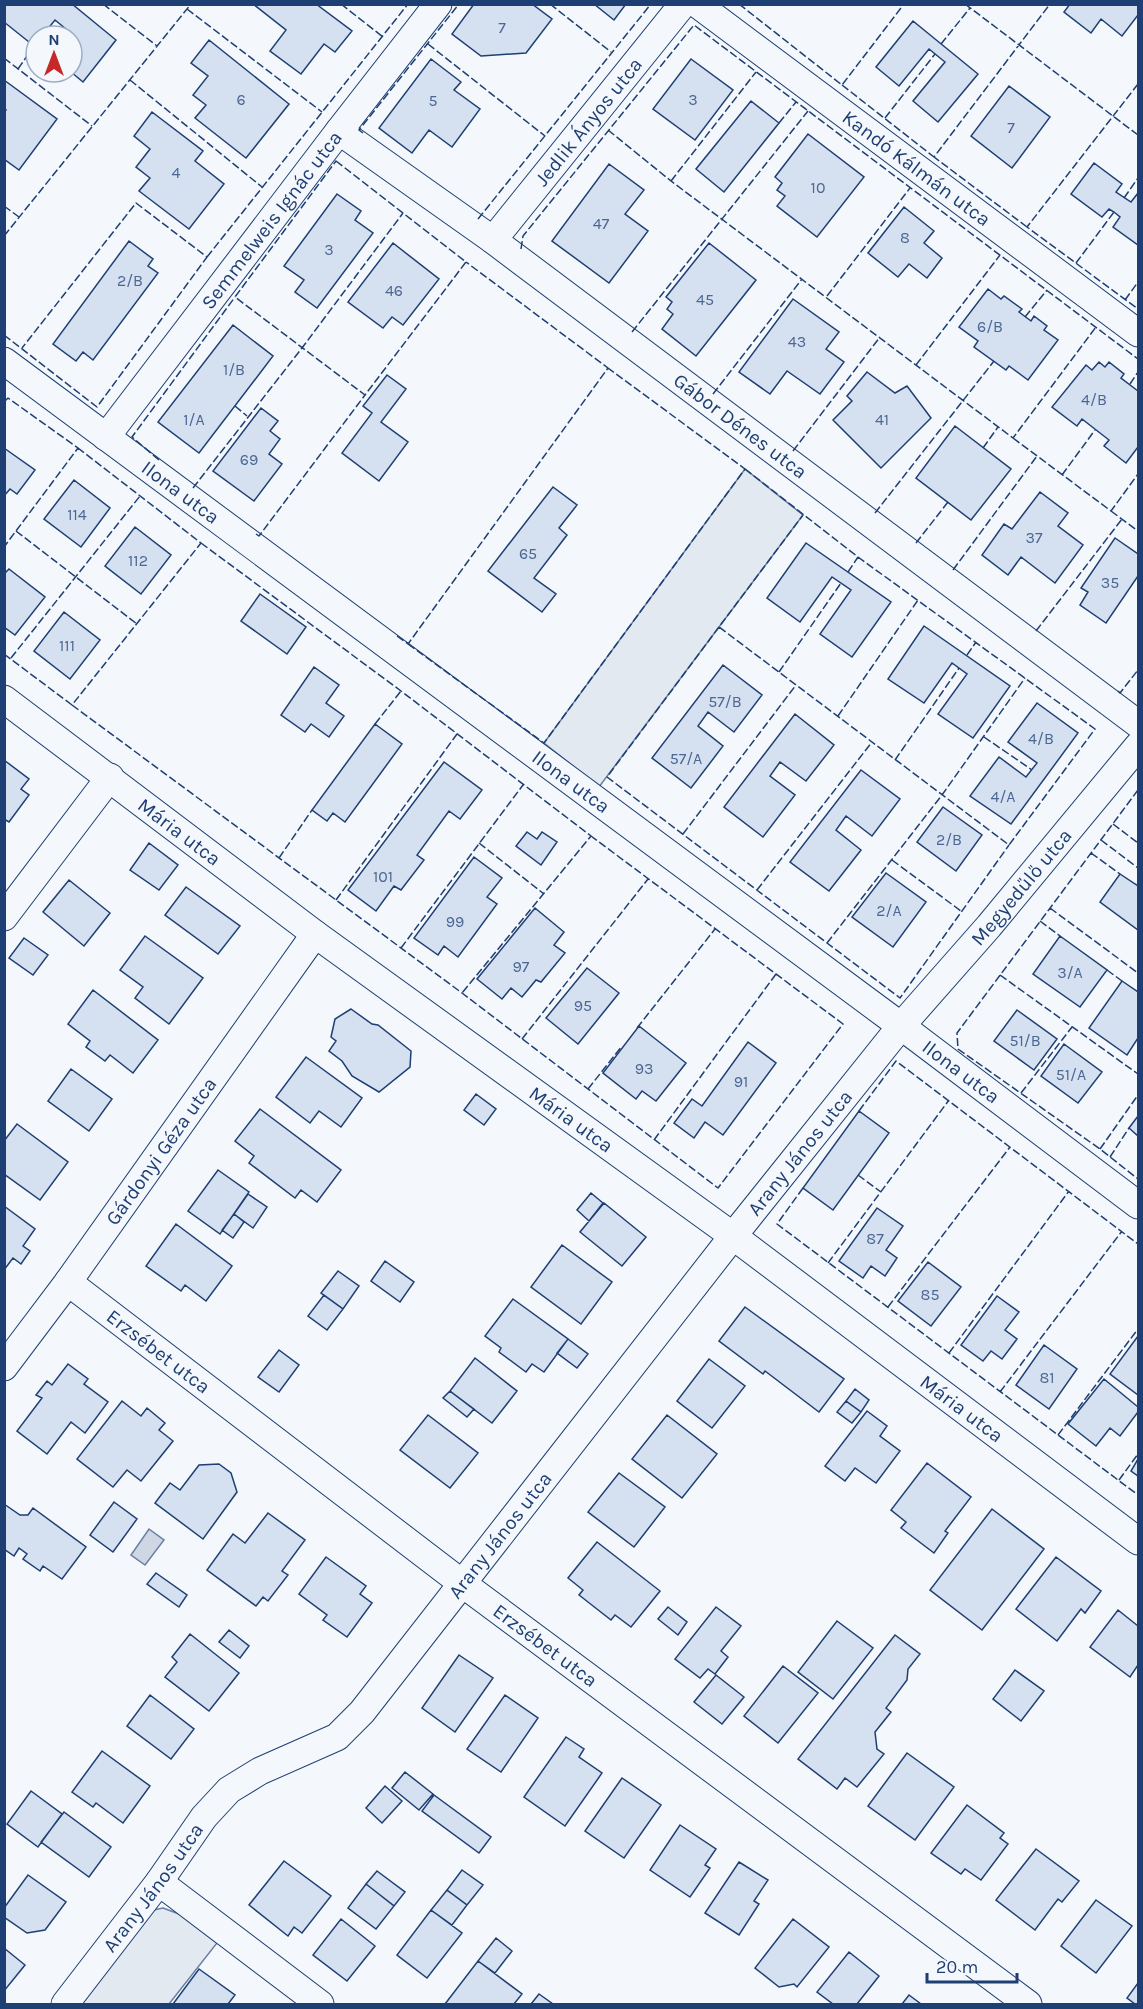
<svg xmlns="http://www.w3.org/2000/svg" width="1143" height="2009" font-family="Karla,sans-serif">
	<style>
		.green { fill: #e3e9f0; stroke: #687fa3; stroke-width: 1.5 }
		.water { fill: #cfd7e4; stroke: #687fa3; stroke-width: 1.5 }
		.building { fill: #d5e0f0; stroke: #1d3f73; stroke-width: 1.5 }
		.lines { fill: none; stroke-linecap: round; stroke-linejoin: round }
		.street-casing { stroke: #1d3f73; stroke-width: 29 }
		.street { stroke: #f4f7fb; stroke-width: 27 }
		.fence { stroke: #1d3f73; stroke-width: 1.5; stroke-dasharray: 8 3; stroke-linecap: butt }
		.labels { text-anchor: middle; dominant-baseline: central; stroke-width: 4.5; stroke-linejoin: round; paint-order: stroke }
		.number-label { font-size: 16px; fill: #4b6792 }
		.street-label { font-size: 20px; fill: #1d3f73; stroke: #f4f7fb }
	</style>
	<rect width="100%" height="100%" fill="#f4f7fb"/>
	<path class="green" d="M745 469 803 515 599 787 544 743Z
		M163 1908 179 1914 217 1943 169 2004H77L149 1911Z"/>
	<path class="water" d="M149 1529 164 1540 145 1565 131 1555Z"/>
	<path class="building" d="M4 4H72L116 40 83 82 71 72 72 36H60L66 29 55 20 42 36H36V43L34 46 4 22Z
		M253 4H316L352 31 335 52 324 44 301 74 270 51 286 30Z
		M474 4H532L552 19 526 53 481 56 452 34Z
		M594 4H626L614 20Z
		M1070 4H1138V15L1122 36 1101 19 1091 33 1064 12Z
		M913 21 978 74 938 122 913 101 945 62 929 49 899 86 876 67Z
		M209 40 289 104 246 158 195 118 206 105 193 95 208 76 191 63Z
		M431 59 461 82 454 90 480 109 452 147 429 130 412 153 379 128Z
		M691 59 733 90 695 140 653 109Z
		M4 80 57 119 19 170 4 159V112L6 110 4 109Z
		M1009 86 1050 117 1012 168 971 136Z
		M751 101 779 123 724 192 696 169Z
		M152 112 203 151 195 161 224 184 189 229 139 191 150 178 136 167 150 149 134 136Z
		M808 134 864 177 817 237 777 206 785 196 777 190 782 183 775 177Z
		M1094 163 1122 184 1116 192 1131 202 1138 193V245L1113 227 1120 217 1114 212 1109 209 1102 217 1071 194Z
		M609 164 644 190 625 214 648 231 609 283 552 241Z
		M337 194 361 211 355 220 373 233 317 308 295 292 304 280 284 266Z
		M904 207 934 231 924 243 942 258 927 278 909 264 898 277 868 253Z
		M129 241 153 259 148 266 158 273 93 360 83 352 76 361 53 344Z
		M393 243 439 279 403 325 392 317 383 328 348 302Z
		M709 243 756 280 696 356 662 329 673 314 667 309 672 302 666 297Z
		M988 289 1001 299 1004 296 1022 309 1019 312 1031 321 1034 316 1047 326 1044 330 1058 340 1028 380 1009 366 1006 370 974 347 978 341 959 327Z
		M793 299 839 332 826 349 844 362 820 394 787 371 770 394 739 372Z
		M233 325 273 356 199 453 158 422Z
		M1099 362 1105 367 1109 362 1124 374 1121 378 1138 391V447L1126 463 1104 446 1109 440 1082 419 1077 426 1052 407 1086 365 1092 370Z
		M867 372 895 393 907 386 931 418 881 468 833 420 852 401 847 396Z
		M387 375 406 389 381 422 408 442 379 481 342 453 372 413 363 406Z
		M261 408 278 421 270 431 280 439 269 454 282 464 254 501 213 471Z
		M955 426 1011 469 971 520 916 478Z
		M4 448 35 470 17 494 10 489 4 496Z
		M74 480 110 508 81 547 44 519Z
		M553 487 577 505 559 528 567 535 534 578 556 594 542 612 488 571Z
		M1040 492 1068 513 1058 526 1083 545 1055 583 1021 557 1008 575 982 555 1004 524 1012 529Z
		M135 527 171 555 141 594 105 566Z
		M1115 538 1138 554V576L1106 623 1080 605 1088 592 1081 588Z
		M806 543 891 602 852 657 820 634 851 590 832 577 800 622 767 598Z
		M9 569 45 597 15 635 4 627V574Z
		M260 594 306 627 287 654 241 621Z
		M64 612 100 640 70 679 34 651Z
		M924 626 1010 686 973 738 938 714 967 674 952 663 924 703 888 679Z
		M723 665 762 695 734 732 708 712 698 726 723 746 691 788 652 758Z
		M314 667 339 685 326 703 344 716 329 737 311 724 305 732 281 715Z
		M1037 703 1078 733 1011 824 970 796 999 757 1026 777 1037 763 1008 742Z
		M795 714 834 745 806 781 780 762 770 776 795 795 763 837 724 807Z
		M375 724 402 744 345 822 333 813 327 821 312 810Z
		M4 760 29 779 21 789 29 795 9 822 4 819Z
		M444 762 482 790 460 819 449 811 417 855 424 860 401 890 394 886 376 911 348 890Z
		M861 770 900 799 872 836 846 816 836 830 861 850 829 891 790 862Z
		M943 807 982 835 956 871 917 842Z
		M527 832 537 839 542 832 557 842 541 865 516 846Z
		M149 843 178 865 159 890 130 870Z
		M474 857 502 878 487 897 497 904 458 957 444 946 438 955 414 938Z
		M886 873 926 902 893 947 852 917Z
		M1120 874 1138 886V930L1100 902Z
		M69 880 110 913 84 946 43 912Z
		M186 887 240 926 218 954 165 915Z
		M535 908 564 932 554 945 565 953 541 982 536 980 522 997 511 988 502 999 477 979Z
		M145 936 203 978 169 1024 135 998 143 987 120 970Z
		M1060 936 1107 970 1080 1007 1033 974Z
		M24 938 48 955 33 975 9 958Z
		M587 968 619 993 578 1044 546 1018Z
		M1122 981 1138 992V1038L1127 1055 1089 1028Z
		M93 990 158 1040 133 1073 110 1055 105 1061 86 1047 90 1041 68 1024Z
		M351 1009 372 1024 378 1025 411 1051 410 1067 379 1092 352 1076 342 1061 329 1051 336 1041 331 1037 335 1019Z
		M1017 1010 1057 1039 1034 1070 994 1041Z
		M639 1026 686 1063 656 1101 642 1091 636 1099 603 1073Z
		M748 1042 776 1063 723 1135 705 1122 694 1138 674 1123 692 1099 702 1106Z
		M1064 1044 1102 1072 1078 1103 1041 1076Z
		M306 1057 362 1098 341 1127 319 1111 310 1123 276 1097Z
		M71 1069 112 1099 89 1131 48 1101Z
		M476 1094 496 1109 484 1125 464 1110Z
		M260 1109 341 1170 317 1202 301 1190 295 1198 249 1163 254 1156 235 1141Z
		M859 1111 889 1133 833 1210 803 1188Z
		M1138 1116V1136L1129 1128Z
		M17 1124 68 1162 40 1200 4 1174V1141Z
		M218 1170 249 1192 220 1234 188 1211Z
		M591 1193 603 1203 589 1221 577 1210Z
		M248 1194 267 1207 253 1228 234 1214Z
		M604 1203 646 1237 622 1266 580 1232Z
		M4 1206 35 1229 23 1246 30 1251 21 1264 13 1258 4 1270Z
		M877 1208 903 1226 886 1250 897 1258 885 1276 871 1266 863 1278 839 1261Z
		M234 1214 244 1222 233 1238 222 1230Z
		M176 1224 232 1266 206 1301 185 1285 181 1291 146 1266Z
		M562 1245 612 1282 581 1324 531 1287Z
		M385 1261 414 1282 400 1302 371 1281Z
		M928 1262 961 1287 931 1326 898 1301Z
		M338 1271 359 1286 343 1309 321 1293Z
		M324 1295 343 1309 327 1330 308 1316Z
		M997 1296 1019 1312 1005 1330 1017 1339 1002 1359 991 1351 983 1361 961 1345Z
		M513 1299 568 1339 544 1372 532 1364 526 1372 499 1352 501 1348 485 1336Z
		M745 1307 844 1379 819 1412 765 1371 763 1374 719 1341Z
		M1138 1336V1395L1110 1374Z
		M568 1339 588 1354 577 1368 557 1353Z
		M1044 1345 1077 1369 1049 1409 1016 1385Z
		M279 1350 299 1365 279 1392 258 1377Z
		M475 1358 517 1391 492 1423 450 1391Z
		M709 1359 745 1386 712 1428 677 1401Z
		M68 1364 88 1379 84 1384 108 1402 85 1433 71 1422 47 1454 17 1431 42 1398 36 1395 47 1381 52 1385Z
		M1104 1379 1138 1407V1412L1120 1436 1110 1428 1096 1446 1068 1424Z
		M855 1389 869 1400 861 1412 846 1401Z
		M450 1391 474 1409 467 1417 443 1398Z
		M122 1401 141 1416 147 1408 165 1423 159 1430 173 1441 141 1481 127 1470 113 1487 77 1459Z
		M846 1401 861 1412 852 1423 837 1412Z
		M867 1411 887 1426 880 1436 900 1451 876 1483 855 1468 845 1481 825 1466Z
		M428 1415 478 1453 450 1488 400 1450Z
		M667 1415 717 1454 682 1498 632 1459Z
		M1138 1459V1476L1131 1471Z
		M927 1463 971 1497 945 1531 948 1533 934 1553 901 1528 906 1522 891 1510Z
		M219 1464 231 1473 237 1492 203 1539 155 1503 170 1483 180 1490 199 1465Z
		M619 1473 665 1507 634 1547 588 1512Z
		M114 1502 137 1519 113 1552 90 1535Z
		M4 1504 20 1515H28L33 1508 86 1547 62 1579 43 1566 40 1571 23 1559 27 1554 19 1548 14 1556 4 1549Z
		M992 1509 1044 1549 982 1630 930 1590Z
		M268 1513 305 1540 282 1571 288 1575 268 1601 263 1597 256 1606 207 1570 233 1534 245 1543Z
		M597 1542 660 1591 631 1627 615 1615 611 1620 579 1595 583 1590 568 1578Z
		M326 1557 366 1586 360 1594 372 1603 347 1637 323 1620 327 1615 299 1594Z
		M1056 1557 1101 1591 1085 1613 1081 1609 1057 1641 1016 1609Z
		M156 1573 187 1595 179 1607 147 1584Z
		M668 1607 687 1622 678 1635 658 1619Z
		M716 1607 741 1626 721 1651 728 1657 715 1674 708 1669 700 1678 675 1659Z
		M1118 1610 1138 1626V1665L1130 1677 1090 1647Z
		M837 1621 873 1648 833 1699 798 1672Z
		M229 1630 249 1646 240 1658 219 1642Z
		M190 1634 239 1673 209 1711 165 1677 177 1662 172 1657Z
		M895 1635 920 1654 908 1669 907 1680 886 1708 891 1712 875 1732 877 1749 884 1754 857 1787 845 1778 837 1789 798 1759Z
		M459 1655 493 1678 455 1732 422 1708Z
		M783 1666 818 1693 778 1743 744 1716Z
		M1015 1670 1044 1691 1021 1721 993 1699Z
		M716 1675 744 1697 722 1724 694 1702Z
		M150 1695 194 1729 171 1759 127 1726Z
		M505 1695 538 1718 501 1772 467 1749Z
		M566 1737 584 1749 579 1757 602 1773 565 1826 524 1797Z
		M102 1751 150 1786 123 1823 96 1803 93 1807 72 1792Z
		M907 1753 954 1787 915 1840 868 1806Z
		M405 1772 433 1794 419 1810 392 1788Z
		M622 1778 661 1805 624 1858 585 1831Z
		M385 1786 402 1801 382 1823 366 1808Z
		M31 1791 62 1814 38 1847 7 1824Z
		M434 1795 491 1837 479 1853 422 1811Z
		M967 1805 1004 1833 1000 1838 1008 1844 981 1880 965 1869 961 1874 931 1853Z
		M64 1812 111 1847 89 1877 41 1842Z
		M680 1825 716 1849 705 1865 710 1868 690 1897 650 1870Z
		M1036 1849 1079 1881 1062 1902 1058 1899 1035 1930 996 1900Z
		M284 1861 331 1896 302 1933 294 1927 288 1936 249 1905Z
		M739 1862 768 1880 754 1901 759 1904 739 1935 705 1913Z
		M462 1870 483 1885 467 1905 447 1890Z
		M377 1871 405 1892 394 1906 366 1884Z
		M28 1875 66 1902 45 1930 27 1933 4 1917V1908Z
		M366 1884 394 1906 376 1929 348 1908Z
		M447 1890 467 1905 452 1925 431 1910Z
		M1096 1900 1132 1926 1096 1973 1061 1946Z
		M431 1910 462 1933 427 1978 397 1955Z
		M341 1919 375 1946 347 1981 313 1955Z
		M793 1919 829 1947 797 1987 794 1984 779 1987 755 1968Z
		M496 1938 512 1951 495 1973 478 1961Z
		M4 1948 25 1965 4 1991Z
		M849 1952 879 1976 857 2004H833L817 1992Z
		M478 1961 522 1994 514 2004H445Z
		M199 1969 235 1995 228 2004H173Z
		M1138 1983V2004H1135L1127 1998Z
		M539 1994 553 2004H531Z
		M909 1995 921 2004H902Z"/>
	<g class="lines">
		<defs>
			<g id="street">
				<path id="s1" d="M697 4 1138 333"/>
				<path id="s2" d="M339 131 493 240 1138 724"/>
				<path id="s3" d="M493 240 683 4"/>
				<path id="s4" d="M4 361 901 1026 1138 1205"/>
				<path id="s5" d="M106 437 339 131 438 4"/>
				<path id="s6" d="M4 699 315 934 733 1236 1138 1541"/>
				<path d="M4 917 110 777"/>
				<path id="s7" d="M68 1282 463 1584 1028 2004"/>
				<path id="s8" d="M4 1367 68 1282 315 934"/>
				<path d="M159 1882 320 2004"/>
				<path id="s9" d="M65 2004 159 1882 204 1817 229 1790 260 1771 337 1737 362 1712 733 1236 901 1026 989 926 1138 746"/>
			</g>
		</defs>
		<use href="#street" class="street-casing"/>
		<use href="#street" class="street"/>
		<path class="fence" d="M103 4 157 46
			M341 4 383 37
			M550 4 611 52
			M739 4 842 85 904 4
			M965 4 1138 135
			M187 9 322 112
			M428 44 545 136
			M941 44 970 8
			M4 58 92 126
			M18 69 34 46
			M130 80 262 187
			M1138 84 1027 227 1138 309
			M842 85 934 157
			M885 118 935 54
			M779 123 796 102
			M608 130 671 181 1013 438 1096 327
			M363 133 359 130 459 4
			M336 161 466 262 365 395 235 297Z
			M671 181 756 72
			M1124 198 1138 178
			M4 206 19 217
			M478 219 651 4
			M1027 227 934 157 1050 4
			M4 236 191 4
			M521 249 523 236 694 25 1138 359
			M207 257 408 4
			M1076 263 1114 212
			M827 296 910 188
			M1125 300 1138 282
			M1025 317 1047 290
			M632 332 808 111
			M4 335 97 407 207 257 136 203 22 348
			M916 365 1000 255
			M1130 384 1138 372
			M713 394 802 279
			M4 402 8 398 78 448 4 547
			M235 406 247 416
			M1013 438 1111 511 1138 474
			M983 448 998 427
			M793 451 880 337
			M159 460 132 437 235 297
			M745 469 858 557 1095 729 1009 845 719 627 803 515
			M1062 475 1095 430
			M193 488 302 348 403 213
			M1111 511 1138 531
			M875 513 994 361
			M16 531 137 624
			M256 534 259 536 365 395
			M201 543 401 691 591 836 462 993
			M916 543 948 502
			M953 570 1037 456
			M848 572 858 557
			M719 627 607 777 900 998 1009 845
			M1036 631 1122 519
			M397 636 408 644 608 368 466 262
			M408 644 544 743 745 469 608 368
			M4 654 72 705 201 543 78 448
			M967 655 976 642
			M11 658 140 496
			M779 672 841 583
			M1118 691 1120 693 1138 670
			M72 705 462 993 718 1188 843 1024 591 836
			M838 716 918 600
			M375 724 401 691
			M984 737 1032 770
			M895 760 959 668
			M1138 790 957 1033 958 1049 1100 1149 1138 1179
			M1113 824 1138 843
			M683 834 796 685
			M1101 840 1138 868
			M479 843 544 894
			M1091 853 1120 874
			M279 858 312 810
			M892 860 961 911
			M757 890 872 742
			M336 900 457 734
			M1050 908 1138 973
			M1040 921 1060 936
			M827 943 942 795 1025 678
			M401 948 523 785
			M1107 970 1122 981
			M1000 975 1138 1074
			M637 1028 715 929
			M522 1039 648 879
			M588 1089 622 1046
			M1021 1093 1072 1027
			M859 1111 896 1061 1138 1244
			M654 1140 776 974
			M1100 1149 1138 1095
			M1110 1157 1129 1128
			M858 1175 881 1192
			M803 1188 777 1224 1138 1495
			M828 1263 949 1100
			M888 1307 1010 1147
			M949 1353 1069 1191
			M1000 1392 1122 1231
			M1058 1435 1138 1329
			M1119 1480 1138 1454"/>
	</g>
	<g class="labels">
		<g class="number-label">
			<text x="502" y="27">7</text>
			<text x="241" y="99">6</text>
			<text x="693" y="99">3</text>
			<text x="433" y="100">5</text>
			<text x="1011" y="127">7</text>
			<text x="176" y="172">4</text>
			<text x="818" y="187">10</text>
			<text x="601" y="223">47</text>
			<text x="905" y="237">8</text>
			<text x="329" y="249">3</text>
			<text x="130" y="280">2/B</text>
			<text x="394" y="290">46</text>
			<text x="705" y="299">45</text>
			<text x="990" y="326">6/B</text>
			<text x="797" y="341">43</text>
			<text x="234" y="369">1/B</text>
			<text x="1094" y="399">4/B</text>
			<text x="194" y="419">1/A</text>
			<text x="882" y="419">41</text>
			<text x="249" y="459">69</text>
			<text x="77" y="514">114</text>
			<text x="1034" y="537">37</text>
			<text x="528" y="553">65</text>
			<text x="138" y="560">112</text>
			<text x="1110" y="582">35</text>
			<text x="67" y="645">111</text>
			<text x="725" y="701">57/B</text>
			<text x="1041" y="738">4/B</text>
			<text x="686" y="758">57/A</text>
			<text x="1003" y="796">4/A</text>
			<text x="949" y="839">2/B</text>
			<text x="383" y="876">101</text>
			<text x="889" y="910">2/A</text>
			<text x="455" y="921">99</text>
			<text x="521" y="966">97</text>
			<text x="1070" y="972">3/A</text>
			<text x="583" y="1005">95</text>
			<text x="1025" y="1040">51/B</text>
			<text x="644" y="1068">93</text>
			<text x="1071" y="1074">51/A</text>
			<text x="741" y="1081">91</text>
			<text x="875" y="1238">87</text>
			<text x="930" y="1294">85</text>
			<text x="1047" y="1377">81</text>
		</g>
		<g class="street-label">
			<text stroke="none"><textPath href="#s3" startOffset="152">Jedlik Ányos utca</textPath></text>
			<text stroke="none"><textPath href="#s1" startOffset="274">Kandó Kálmán utca</textPath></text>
			<text stroke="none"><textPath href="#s5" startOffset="273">Semmelweis Ignác utca</textPath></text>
			<text stroke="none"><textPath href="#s2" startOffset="498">Gábor Dénes utca</textPath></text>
			<text stroke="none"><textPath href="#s4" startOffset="220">Ilona utca</textPath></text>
			<text stroke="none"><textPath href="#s4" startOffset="706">Ilona utca</textPath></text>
			<text stroke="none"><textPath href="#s6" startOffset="220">Mária utca</textPath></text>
			<text stroke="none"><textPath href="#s9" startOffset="1482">Megyedűlő utca</textPath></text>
			<text stroke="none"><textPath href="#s4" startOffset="1192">Ilona utca</textPath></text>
			<text stroke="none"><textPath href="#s6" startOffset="706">Mária utca</textPath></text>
			<text stroke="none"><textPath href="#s8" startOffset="267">Gárdonyi Géza utca</textPath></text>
			<text stroke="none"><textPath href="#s9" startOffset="1136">Arany János utca</textPath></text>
			<text stroke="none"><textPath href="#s7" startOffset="114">Erzsébet utca</textPath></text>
			<text stroke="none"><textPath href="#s6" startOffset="1192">Mária utca</textPath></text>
			<text stroke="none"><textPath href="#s9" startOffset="650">Arany János utca</textPath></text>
			<text stroke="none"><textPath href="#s7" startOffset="600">Erzsébet utca</textPath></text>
			<text stroke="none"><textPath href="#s9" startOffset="146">Arany János utca</textPath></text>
		</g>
	</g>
	<rect width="1143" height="2009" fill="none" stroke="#1d3f73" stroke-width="12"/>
	<g transform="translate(54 54)"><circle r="28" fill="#f4f7fb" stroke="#9eadc5" stroke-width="1.5"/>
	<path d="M0-4.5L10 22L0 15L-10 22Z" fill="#c62828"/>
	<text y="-9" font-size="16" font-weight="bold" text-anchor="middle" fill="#1d3f73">N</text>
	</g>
	<path d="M927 1973v9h90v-9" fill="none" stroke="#1d3f73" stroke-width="3"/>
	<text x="936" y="1973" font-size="18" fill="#1d3f73" stroke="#f4f7fb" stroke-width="4.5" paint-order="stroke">20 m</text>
</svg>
